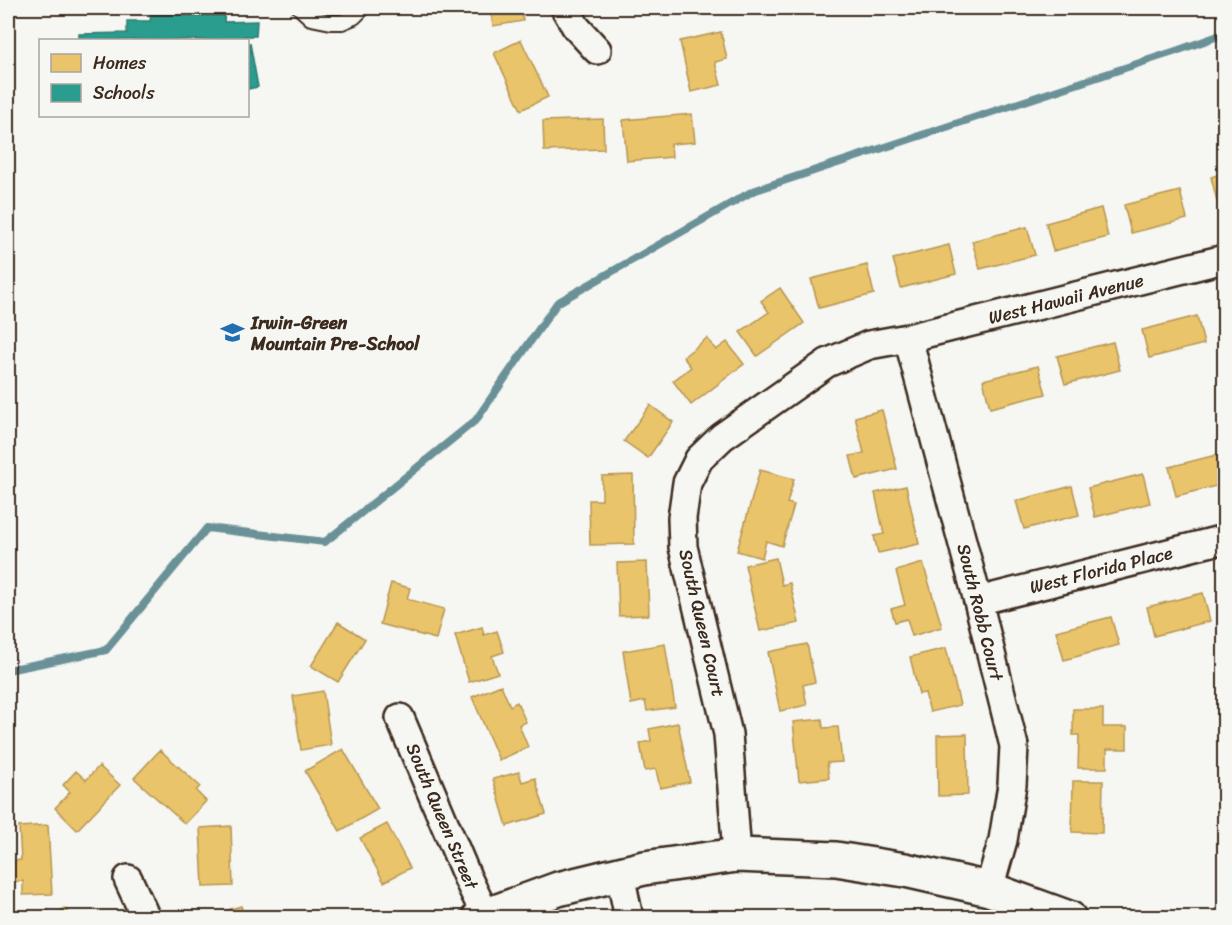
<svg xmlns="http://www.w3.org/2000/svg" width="1232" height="925" font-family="Sriracha,sans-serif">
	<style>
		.homes { fill: #e9c46a; stroke: #b59653; stroke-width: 1.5 }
		.schools { fill: #2a9d8f; stroke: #2f7a6d; stroke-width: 1.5 }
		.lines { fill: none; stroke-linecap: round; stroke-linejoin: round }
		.stream { stroke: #6a9197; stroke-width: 8 }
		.lane-casing { stroke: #3b2a1e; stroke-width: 18 }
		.street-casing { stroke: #3b2a1e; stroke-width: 32 }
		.secondary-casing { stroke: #3b2a1e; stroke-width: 38 }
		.lane { stroke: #f6f6f2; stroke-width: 14 }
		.street { stroke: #f6f6f2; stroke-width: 27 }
		.secondary { stroke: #f6f6f2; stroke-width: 33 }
		.labels { text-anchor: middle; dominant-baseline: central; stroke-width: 6; stroke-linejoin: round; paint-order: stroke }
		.street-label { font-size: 18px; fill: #3b2a1e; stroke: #f6f6f2 }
		.poi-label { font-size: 18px; font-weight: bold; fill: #3b2a1e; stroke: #f6f6f2; text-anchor: start }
	</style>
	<rect width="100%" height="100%" fill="#f6f6f2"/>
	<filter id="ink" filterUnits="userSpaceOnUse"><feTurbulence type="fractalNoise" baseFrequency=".0167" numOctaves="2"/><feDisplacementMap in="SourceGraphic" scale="12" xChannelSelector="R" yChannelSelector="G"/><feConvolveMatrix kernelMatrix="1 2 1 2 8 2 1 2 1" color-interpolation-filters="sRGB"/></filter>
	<g filter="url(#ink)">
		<path class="homes" d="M490 8H521L523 21 493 26Z
			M721 32 727 59 715 62 721 85 691 92 680 41Z
			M521 40 548 97 521 110 494 53Z
			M692 114 695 142 671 144 672 157 627 161 623 120Z
			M603 119 604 149 544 151 543 121Z
			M1224 173V204L1218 205 1211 177Z
			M1180 191 1187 219 1131 233 1124 205Z
			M1101 208 1108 237 1053 251 1046 223Z
			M1027 227 1035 255 980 269 972 241Z
			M949 245 956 274 901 288 893 259Z
			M867 265 874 294 819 308 811 279Z
			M780 288 804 323 757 356 740 332 769 312 761 301Z
			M1224 308V339L1216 310Z
			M1197 316 1204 344 1149 358 1142 330Z
			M707 338 716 350 727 342 744 364 691 405 673 381 691 367 683 357Z
			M1113 342 1120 370 1065 384 1057 356Z
			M1038 366 1046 394 990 408 983 380Z
			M650 405 673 422 648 458 624 441Z
			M882 410 897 469 856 479 850 456 864 453 855 417Z
			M1224 453V484L1176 496 1169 467Z
			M760 470 794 479 787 503 794 505 782 546 766 541 762 558 737 551Z
			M1143 474 1150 503 1095 517 1088 488Z
			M633 475 634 544 590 545 589 500H602V476Z
			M906 486 919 544 878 553 874 536 884 534 875 493Z
			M1072 486 1079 515 1024 529 1016 501Z
			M776 558 782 585 790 583 799 623 760 631 745 565Z
			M647 562 649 615 619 616 617 563Z
			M923 563 942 627 912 636 907 619 895 622 891 609 905 605 896 571Z
			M391 583 410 588 407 599 444 609 436 639 380 624Z
			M1203 593 1210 621 1154 636 1147 607Z
			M1111 617 1119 645 1064 660 1056 631Z
			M338 622 365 639 338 682 311 666Z
			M482 627 484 635 497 631 504 652 492 656 498 673 469 682 455 635Z
			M665 644 675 707 647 711 645 701 631 704 623 651Z
			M807 644 815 682 803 685 807 705 780 711 768 652Z
			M946 648 960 705 930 712 925 693 919 694 910 657Z
			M501 685 510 706 517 702 526 722 519 725 528 747 499 760 472 697Z
			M323 691 331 745 301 750 293 696Z
			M1073 709H1103V727H1127V749H1107V768H1078L1079 735H1073Z
			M822 719 823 728 838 727 842 762 827 763 829 778 799 781 793 722Z
			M678 723 690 782 660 788 656 769 645 771 640 743 651 741 649 729Z
			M967 734 968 795 938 796 937 735Z
			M343 749 378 809 340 831 305 771Z
			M160 750 200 786 196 791 206 801 185 824 134 778Z
			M99 766 120 785 77 830 55 808 70 792 63 785 76 771 86 780Z
			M519 772 522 782 535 778 546 814 507 826 493 779Z
			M1073 781H1103L1102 833 1072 832Z
			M387 824 410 868 384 882 360 838Z
			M48 825 52 894 23 895V881L9 882 8 861 21 860 19 827Z
			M231 826 233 886 203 887 200 828Z
			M241 906 245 918H215L214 914Z
			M64 908 72 918H35L47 909 53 917Z"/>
		<path class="schools" d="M152 8H225L224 22 257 21 256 36H245L246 40H79V34L127 33V21H150Z
			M248 43H250L258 87 248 89Z"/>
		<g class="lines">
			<path class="stream" d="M8 670 106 650 207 528 325 542 476 420 557 303 753 191 1176 51 1224 34"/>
			<defs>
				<path id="lane" d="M300 8 311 18 331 22H342L354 17 363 8"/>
				<path id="street" d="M565 8 576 27 597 50
					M908 338 978 601 1014 746 1012 785 1003 840 989 889
					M978 601 1224 539
					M400 718 468 879 485 914
					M737 855 728 734 683 547 682 518 687 483 699 459 722 437 827 363 869 345 908 338 1224 259
					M620 874 629 918
					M128 879 146 918"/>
				<path id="secondary" d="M479 918 558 889 644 868 737 855 836 859 905 870 989 889 1069 918"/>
			</defs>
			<use href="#lane" class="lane-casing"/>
			<use href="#street" class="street-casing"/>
			<use href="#secondary" class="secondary-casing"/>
			<use href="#lane" class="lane"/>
			<use href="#street" class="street"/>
			<use href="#secondary" class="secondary"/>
		</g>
	</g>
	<defs>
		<symbol id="school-bare" viewBox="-9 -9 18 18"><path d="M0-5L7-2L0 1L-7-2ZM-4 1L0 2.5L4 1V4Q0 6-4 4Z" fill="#1f6fb2" stroke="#f6f6f2" stroke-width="2.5" paint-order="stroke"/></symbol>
	</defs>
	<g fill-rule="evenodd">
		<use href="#school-bare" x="216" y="316" width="33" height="33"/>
	</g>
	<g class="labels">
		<g class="street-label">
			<text transform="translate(1066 299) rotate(-14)">West Hawaii Avenue</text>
			<text transform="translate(1101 570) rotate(-14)">West Florida Place</text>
			<text transform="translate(980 612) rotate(76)">South Robb Court</text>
			<text transform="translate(702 623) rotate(77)">South Queen Court</text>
			<text transform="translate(442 816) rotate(67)">South Queen Street</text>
		</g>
		<g class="poi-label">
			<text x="251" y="323">Irwin-Green<tspan x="251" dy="21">Mountain Pre-School</tspan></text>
		</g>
	</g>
	<rect width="1232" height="925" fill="none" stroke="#f6f6f2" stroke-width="30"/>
	<rect x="15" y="15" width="1202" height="895" fill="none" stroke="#3b2a1e" stroke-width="2" filter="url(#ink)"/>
	<rect x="39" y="39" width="210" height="78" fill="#f6f6f2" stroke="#aba49d" stroke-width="1.5"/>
	<rect x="51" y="54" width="30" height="18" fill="#e9c46a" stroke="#aba49d" stroke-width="1.5"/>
	<text x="93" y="69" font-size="18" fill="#3b2a1e">Homes</text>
	<rect x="51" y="84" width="30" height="18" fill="#2a9d8f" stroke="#aba49d" stroke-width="1.5"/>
	<text x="93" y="99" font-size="18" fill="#3b2a1e">Schools</text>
</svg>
